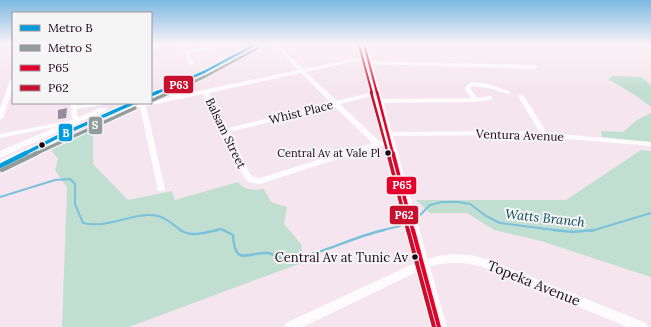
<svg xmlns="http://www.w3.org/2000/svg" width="651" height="327" font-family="Lora,serif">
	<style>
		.green { fill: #c1dfd0 }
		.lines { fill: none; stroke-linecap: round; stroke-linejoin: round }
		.stream-far1 { stroke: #7ac1db; stroke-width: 2 }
		.stream { stroke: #7ac1db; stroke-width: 2.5 }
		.building { fill: #958d9d }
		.minor { fill: #fefbfc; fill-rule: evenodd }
		.major { fill: #fefbfc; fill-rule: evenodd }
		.bus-1-far3-casing { stroke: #f5f5f5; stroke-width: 4 }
		.bus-1-far2-casing { stroke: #f5f5f5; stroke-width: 5 }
		.bus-1-far1-casing { stroke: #f5f5f5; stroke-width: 6 }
		.bus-1-casing { stroke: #f5f5f5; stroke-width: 7 }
		.bus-2-far3-casing { stroke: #f5f5f5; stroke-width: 4 }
		.bus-2-far2-casing { stroke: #f5f5f5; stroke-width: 5 }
		.bus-2-far1-casing { stroke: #f5f5f5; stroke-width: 6 }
		.bus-2-casing { stroke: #f5f5f5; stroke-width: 7 }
		.bus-3-far2-casing { stroke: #f5f5f5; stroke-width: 4 }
		.bus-3-far1-casing { stroke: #f5f5f5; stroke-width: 5 }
		.bus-3-casing { stroke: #f5f5f5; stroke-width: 6 }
		.bus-1-far3 { stroke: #e4002b; stroke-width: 2 }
		.bus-1-far2 { stroke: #e4002b; stroke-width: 2.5 }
		.bus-1-far1 { stroke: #e4002b; stroke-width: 3.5 }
		.bus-1 { stroke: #e4002b; stroke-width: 4 }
		.bus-2-far3 { stroke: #c8102e; stroke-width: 2 }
		.bus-2-far2 { stroke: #c8102e; stroke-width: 2.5 }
		.bus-2-far1 { stroke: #c8102e; stroke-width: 3.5 }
		.bus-2 { stroke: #c8102e; stroke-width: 4 }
		.bus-3-far2 { stroke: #c8102e; stroke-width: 2 }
		.bus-3-far1 { stroke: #c8102e; stroke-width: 2.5 }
		.bus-3 { stroke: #c8102e; stroke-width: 3.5 }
		.metro-1-far2-casing { stroke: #f5f5f5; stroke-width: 4.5 }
		.metro-1-far1-casing { stroke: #f5f5f5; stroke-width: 6 }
		.metro-1-casing { stroke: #f5f5f5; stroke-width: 8 }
		.metro-2-far2-casing { stroke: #f5f5f5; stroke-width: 4.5 }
		.metro-2-far1-casing { stroke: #f5f5f5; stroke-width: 6 }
		.metro-2-casing { stroke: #f5f5f5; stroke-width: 8 }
		.metro-1-far2 { stroke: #009cde; stroke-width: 2.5 }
		.metro-1-far1 { stroke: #009cde; stroke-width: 3.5 }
		.metro-1 { stroke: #009cde; stroke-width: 4.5 }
		.metro-2-far2 { stroke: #919d9d; stroke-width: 2.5 }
		.metro-2-far1 { stroke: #919d9d; stroke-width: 3.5 }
		.metro-2 { stroke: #919d9d; stroke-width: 4.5 }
		.bus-dot { fill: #1a0312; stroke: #f5f5f5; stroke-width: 1.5 }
		.labels { text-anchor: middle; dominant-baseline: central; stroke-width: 4; stroke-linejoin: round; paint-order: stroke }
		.bus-label { font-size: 11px; fill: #1a0312; stroke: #f5f5f5; text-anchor: end }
		.street-label { font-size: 12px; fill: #1a0312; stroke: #f5f5f5 }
		.water-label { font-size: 13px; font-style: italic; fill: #014456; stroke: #f5f5f5 }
		.near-bus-label { font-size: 13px; fill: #1a0312; stroke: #f5f5f5; text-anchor: end }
		.near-street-label { font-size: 14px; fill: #1a0312; stroke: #f5f5f5 }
		.line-badge { stroke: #f5f5f5; stroke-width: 1.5 }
		.badge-label { font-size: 11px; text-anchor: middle; font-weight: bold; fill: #fff }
	</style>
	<rect width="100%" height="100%" fill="#f5e5ee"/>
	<path class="green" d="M613 76 641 77 651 85V107L635 95 608 79Z
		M651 113V142L602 137 601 131 623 132 637 120Z
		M93 128V164L128 200 172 191 175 200 238 182C244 191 255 190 264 189L271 202 287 207 284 224 301 244 304 262 129 327H62L67 188 55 170 58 159 49 147Z
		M641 150 651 151V277L541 241 494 230 467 213H430L416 200H566Z"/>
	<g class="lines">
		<path class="stream-far1" d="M0 197 55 180 70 179 75 184V204L83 223C111 229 133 211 158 216 167 218 174 226 182 231
			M420 215 430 205 442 202H458L470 204 486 216 500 223 562 231
			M213 231 220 229 226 231
			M379 231 400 226
			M591 231 651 213"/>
		<path class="stream" d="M180 230C194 238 204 232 218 230
			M223 230 233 235C235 266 245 253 267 253 274 253 280 260 287 260 293 260 299 257 305 256 332 249 357 236 384 230
			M554 230 573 232 594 230"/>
	</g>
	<path class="building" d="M67 108 66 118 58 119V110Z"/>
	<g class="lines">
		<path class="minor" d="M180 44H185L187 50 224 45 251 50 248 52 224 47 189 53 194 63 191 65 188 63Z
			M273 44H278L304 69 369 56V58L306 72 337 101 377 91 379 92V94L340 104 379 141 390 140 394 142 393 144 378 146 260 184 249 182 244 178 203 94 146 106 165 189 164 191H158L140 107 118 114 115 112 116 111 133 105 151 103V101L298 70ZM301 73 331 103 228 128 209 93ZM334 106 372 143 260 178 254 177 250 174 230 132Z
			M369 61 535 65 538 67 535 69 367 64V62Z
			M13 78V89L3 118 0 120V108L10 80Z
			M471 82 489 84 511 92 508 94 488 88 472 86 470 88 477 98 490 96 493 98 490 100 475 102 379 103 376 101 379 99 471 98 464 88Z
			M521 94 524 96 547 133 651 142V146L519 135 388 136 384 134 388 132 519 131 540 133 518 96Z
			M71 103H77V105L91 103H105L102 105 77 109V114L80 121 79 122 0 138V134L73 120 71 114Z
			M454 254 471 255 492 261 646 323 648 327H627L486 268C466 262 445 261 425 268L303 327H284L286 323 417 262 438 256Z"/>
		<path class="major" d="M254 44H262L177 88 174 92 182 95V99H176L165 93 151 99V94L184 79Z
			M361 44H367L447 327H431Z
			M129 103H140L0 167V160Z
			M100 108H106L107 110 0 158V151Z"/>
		<defs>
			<path id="bus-1-far3" d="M364 44 377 93"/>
			<path id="bus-1-far2" d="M377 92 393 154"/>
			<path id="bus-1-far1" d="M393 153 413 231"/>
			<path id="bus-1" d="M413 230 439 327"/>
			<path id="bus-2-far3" d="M359 45 372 93"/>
			<path id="bus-2-far2" d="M371 92 388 154"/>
			<path id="bus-2-far1" d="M388 153 408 231"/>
			<path id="bus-2" d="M408 230 434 327"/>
			<path id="bus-3-far2" d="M160 93 187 81 259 44"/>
			<path id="bus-3-far1" d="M151 97 162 92
				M23 154 136 103"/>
			<path id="bus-3" d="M0 164 25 153"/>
		</defs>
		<use href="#bus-1-far3" class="bus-1-far3-casing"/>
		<use href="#bus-1-far2" class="bus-1-far2-casing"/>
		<use href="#bus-1-far1" class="bus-1-far1-casing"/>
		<use href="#bus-1" class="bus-1-casing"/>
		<use href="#bus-2-far3" class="bus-2-far3-casing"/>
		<use href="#bus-2-far2" class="bus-2-far2-casing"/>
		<use href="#bus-2-far1" class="bus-2-far1-casing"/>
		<use href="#bus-2" class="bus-2-casing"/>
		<use href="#bus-3-far2" class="bus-3-far2-casing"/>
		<use href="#bus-3-far1" class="bus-3-far1-casing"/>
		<use href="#bus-3" class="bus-3-casing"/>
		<use href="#bus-1-far3" class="bus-1-far3"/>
		<use href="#bus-1-far2" class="bus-1-far2"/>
		<use href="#bus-1-far1" class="bus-1-far1"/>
		<use href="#bus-1" class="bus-1"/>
		<use href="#bus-2-far3" class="bus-2-far3"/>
		<use href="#bus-2-far2" class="bus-2-far2"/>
		<use href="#bus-2-far1" class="bus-2-far1"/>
		<use href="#bus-2" class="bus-2"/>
		<use href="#bus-3-far2" class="bus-3-far2"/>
		<use href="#bus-3-far1" class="bus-3-far1"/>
		<use href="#bus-3" class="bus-3"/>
		<defs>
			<path id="metro-1-far2" d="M156 93 204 72 256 44"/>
			<path id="metro-1-far1" d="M151 95 158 92
				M24 154 63 134 133 103"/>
			<path id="metro-1" d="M0 166 26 153"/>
			<path id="metro-2-far2" d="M169 93 206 76 258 48"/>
			<path id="metro-2-far1" d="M153 100 171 92
				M35 154 135 108"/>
			<path id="metro-2" d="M2 170 37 153"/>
		</defs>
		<use href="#metro-1-far2" class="metro-1-far2-casing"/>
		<use href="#metro-1-far1" class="metro-1-far1-casing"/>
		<use href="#metro-1" class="metro-1-casing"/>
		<use href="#metro-2-far2" class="metro-2-far2-casing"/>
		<use href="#metro-2-far1" class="metro-2-far1-casing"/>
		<use href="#metro-2" class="metro-2-casing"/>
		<use href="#metro-1-far2" class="metro-1-far2"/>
		<use href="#metro-1-far1" class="metro-1-far1"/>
		<use href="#metro-1" class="metro-1"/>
		<use href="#metro-2-far2" class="metro-2-far2"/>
		<use href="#metro-2-far1" class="metro-2-far1"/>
		<use href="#metro-2" class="metro-2"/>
	</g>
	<linearGradient id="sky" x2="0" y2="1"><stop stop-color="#7cb9e3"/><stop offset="0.49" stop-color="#faf3f7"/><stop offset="1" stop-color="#faf3f7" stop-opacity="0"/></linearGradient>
	<rect width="651" height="90" fill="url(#sky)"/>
	<g class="bus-dot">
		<circle cx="42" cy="145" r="3.5"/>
		<circle cx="388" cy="153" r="3.5"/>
		<circle cx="415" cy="257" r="3.5"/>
	</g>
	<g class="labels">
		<g class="bus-label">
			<text x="380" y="153">Central Av at Vale Pl</text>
		</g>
		<g class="street-label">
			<text transform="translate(301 112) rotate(-14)">Whist Place</text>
			<text transform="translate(226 133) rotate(64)">Balsam Street</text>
			<text transform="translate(520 135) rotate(2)">Ventura Avenue</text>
		</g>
		<g class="water-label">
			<text transform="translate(545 218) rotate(6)">Watts Branch</text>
		</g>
		<g class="near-bus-label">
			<text x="408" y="257">Central Av at Tunic Av</text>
		</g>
		<g class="near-street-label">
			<text transform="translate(534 283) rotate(22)">Topeka Avenue</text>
		</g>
	</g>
	<g class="line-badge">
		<rect x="163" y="75" width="31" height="19" rx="4" fill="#c8102e"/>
		<rect x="88" y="116" width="15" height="19" rx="4" fill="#919d9d"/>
		<rect x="58" y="123" width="15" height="19" rx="4" fill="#009cde"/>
		<rect x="386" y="176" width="31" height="19" rx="4" fill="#e4002b"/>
		<rect x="389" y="205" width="30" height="20" rx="4" fill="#c8102e"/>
	</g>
	<g class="badge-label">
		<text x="179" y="89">P63</text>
		<text x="95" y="129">S</text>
		<text x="66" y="137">B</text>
		<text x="402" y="189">P65</text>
		<text x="404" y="219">P62</text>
	</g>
	<rect x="12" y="12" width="140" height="92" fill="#f5f5f5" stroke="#9d949a"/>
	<rect x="20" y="25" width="20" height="6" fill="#009cde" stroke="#9d949a"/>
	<text x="48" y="32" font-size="12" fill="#1a0312">Metro B</text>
	<rect x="20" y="45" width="20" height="6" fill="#919d9d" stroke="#9d949a"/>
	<text x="48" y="52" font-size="12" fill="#1a0312">Metro S</text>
	<rect x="20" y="65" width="20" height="6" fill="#e4002b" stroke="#9d949a"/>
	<text x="48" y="72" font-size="12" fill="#1a0312">P65</text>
	<rect x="20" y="85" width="20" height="6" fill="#c8102e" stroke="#9d949a"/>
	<text x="48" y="92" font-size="12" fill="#1a0312">P62</text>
</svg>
